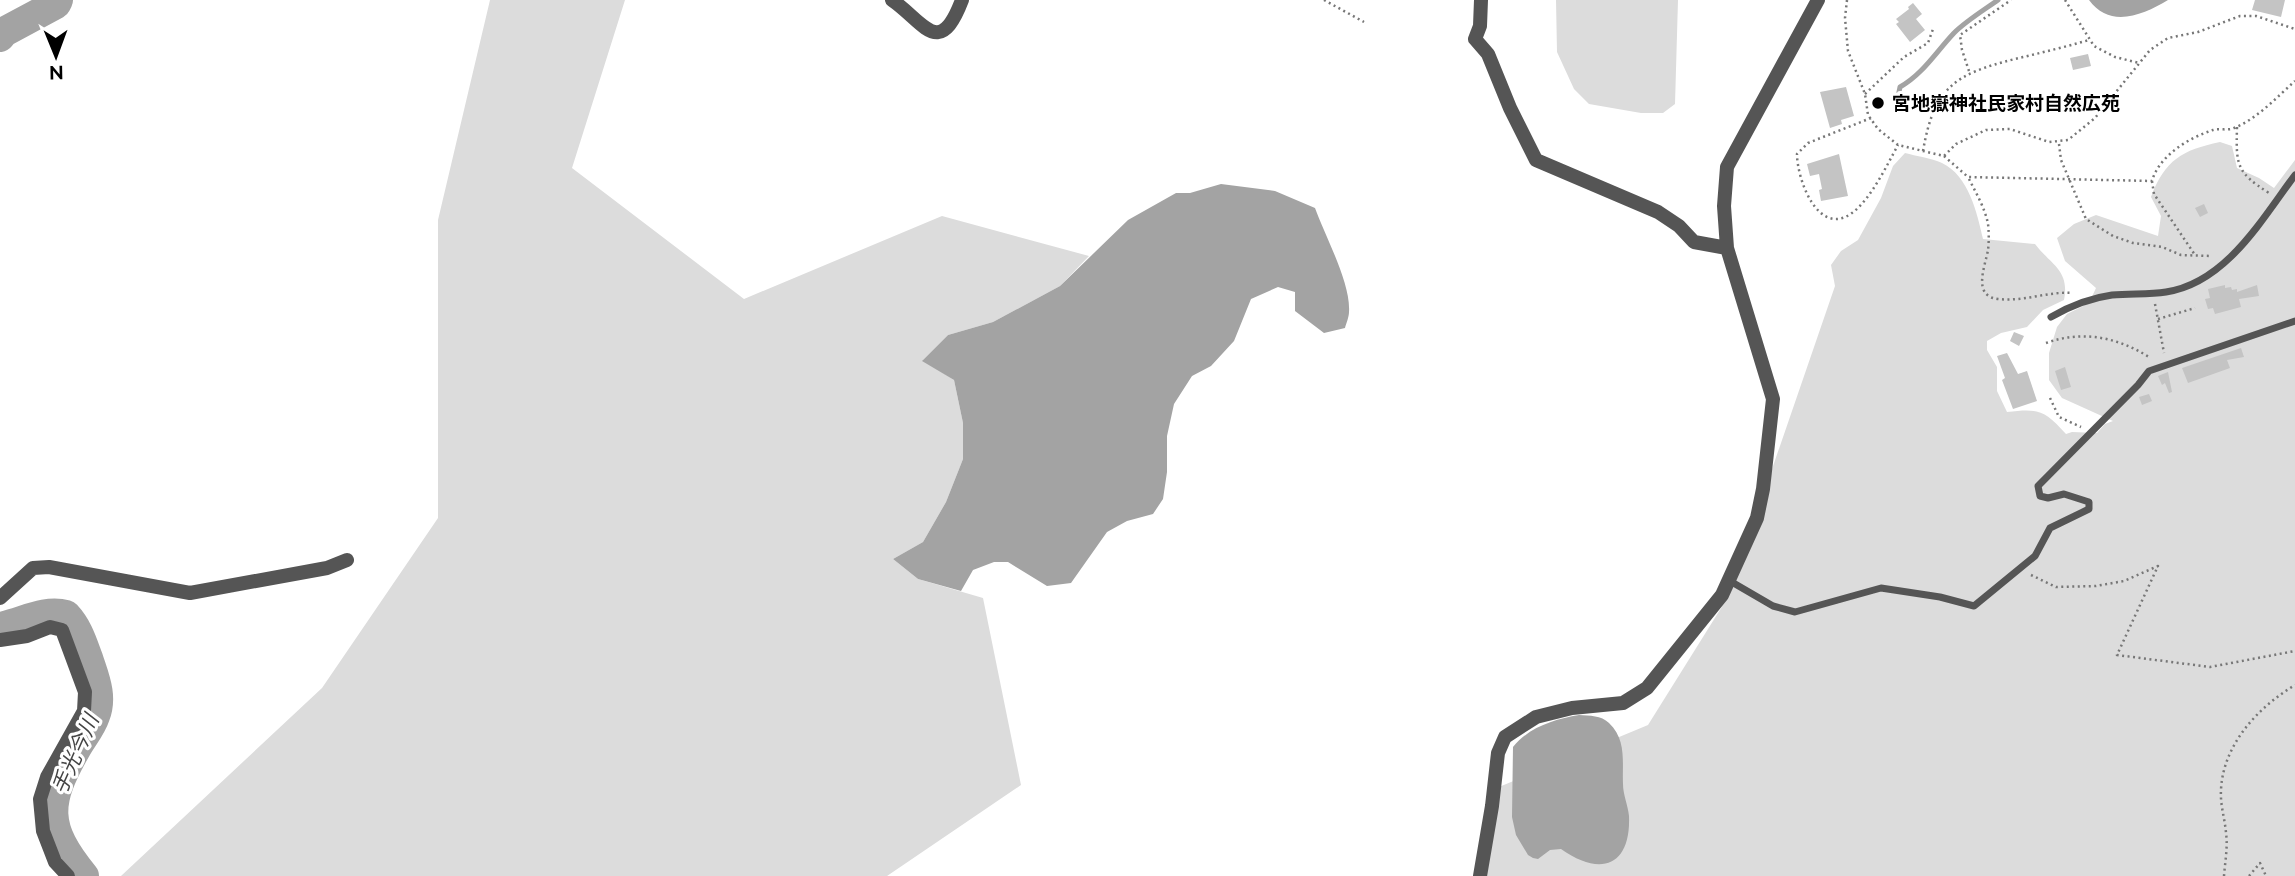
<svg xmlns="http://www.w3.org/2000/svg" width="2295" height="876" font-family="Raleway,'Noto Sans JP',sans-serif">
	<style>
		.green { fill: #dcdcdc }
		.water { fill: #a3a3a3 }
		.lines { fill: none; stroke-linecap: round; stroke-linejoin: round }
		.stream { stroke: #a3a3a3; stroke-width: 5 }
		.river { stroke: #a3a3a3; stroke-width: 30 }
		.building { fill: #c4c4c4 }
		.path { stroke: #777; stroke-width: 2.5; stroke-dasharray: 2 3.5; stroke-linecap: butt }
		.lane { stroke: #555; stroke-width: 7 }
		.street { stroke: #555; stroke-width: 14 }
		.poi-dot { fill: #000; stroke: #fff; stroke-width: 2.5 }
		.labels { text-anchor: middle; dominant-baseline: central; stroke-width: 6; stroke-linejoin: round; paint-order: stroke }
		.poi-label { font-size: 19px; font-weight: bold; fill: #000; stroke: #fff; text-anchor: start }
		.water-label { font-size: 21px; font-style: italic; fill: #444; stroke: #fff }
	</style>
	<rect width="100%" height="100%" fill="#fff"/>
	<path class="green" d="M490 0H625L572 168 744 299 942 216 1089 256 1060 286 993 322 948 335 923 360 954 380 963 423V459L946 502 923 542 893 559 918 579 983 598 1021 785 887 876H121L322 688 438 518V220Z
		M1556 0H1678L1675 104 1663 113H1641L1589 104 1574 89 1557 52Z
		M2220 142 2232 146 2237 168 2259 178 2274 188 2295 160V876H1484L1499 787 1648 725 1728 597 1835 286 1831 265 1841 251 1858 240 1881 198 1893 166 1905 153C1916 156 1931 158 1942 163 1969 176 1977 213 1983 239L2035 244C2051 265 2070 270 2064 300L2043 310 2027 327 2001 333 1987 341V350L1997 367V391L2007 412C2038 408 2045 410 2066 434L2072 432 2097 433 2105 424 2113 421 2062 398 2049 380V353L2057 327 2067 314 2089 303 2096 288 2065 261 2057 238 2074 224 2096 215 2158 236 2161 216 2151 197C2165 160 2182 150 2220 142Z"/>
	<path class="water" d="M2089 0H2168C2143 15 2110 29 2089 0Z
		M1221 184 1275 191 1315 208C1325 236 1351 283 1349 312 1349 317 1346 324 1345 328L1324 333 1295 311V292L1278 287 1251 299 1234 341 1211 366 1192 376 1174 404 1167 436V472L1163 499 1153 514 1127 521 1107 532 1071 583 1047 586 1008 562H994L973 570 961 591 918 579 893 559 923 542 946 502 963 459V423L954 380 922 361 948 335 993 322 1060 286 1128 220 1176 193H1190Z
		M1579 715C1590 716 1601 715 1609 723 1627 740 1622 763 1623 784 1623 795 1628 805 1629 816 1631 868 1599 876 1561 849L1550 850 1538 859 1533 858 1528 855 1516 835 1512 817 1513 747C1529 727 1555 719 1579 715Z"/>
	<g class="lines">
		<path class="stream" d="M1898 97 1900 87C1923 74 1936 52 1954 33 1966 21 1984 10 1998 0"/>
		<path class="river" d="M0 37 4 32 56 4 58 0
			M0 627C22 623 44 609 66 615 78 628 82 642 88 658 94 677 103 696 95 716 91 728 82 738 76 749 45 803 44 827 84 876"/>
	</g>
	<path class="building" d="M2255 0H2285L2281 17 2252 10Z
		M1913 3 1922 14 1916 19 1925 30 1910 42 1896 24 1899 22 1896 19 1909 9 1908 7Z
		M2088 54 2091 66 2073 70 2070 58Z
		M1846 87 1854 116 1841 120 1842 124 1830 128 1820 92Z
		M1839 154 1848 196 1821 201 1819 190 1822 189 1819 174 1810 176 1807 164Z
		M2204 204 2208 213 2200 217 2195 208Z
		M2225 285V288L2231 287 2232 290 2237 289V292L2257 285 2259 296 2239 299 2241 307 2215 314 2213 308 2208 309 2205 299 2210 298 2208 289Z
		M2014 332 2024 336 2019 346 2010 341Z
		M2241 348 2244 357 2227 360 2230 368 2188 383 2182 368Z
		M2007 353 2018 374 2027 371 2037 401 2013 409 2002 380 2005 378 1997 356Z
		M2065 367 2071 387 2061 390 2055 371Z
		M2168 372 2172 392 2169 393 2165 383 2162 385 2158 376Z
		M2149 394 2152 401 2142 405 2139 397Z"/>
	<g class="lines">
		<path class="path" d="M1324 0 1364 22
			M1847 0 1845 18 1848 51 1865 94 1868 115 1878 129 1898 145 1944 156 1956 144 1986 130 2010 129 2049 142 2068 140 2095 118 2150 50 2168 38 2198 32 2240 16H2256L2295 29
			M2065 0 2094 46 2115 57 2139 63
			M1969 71 1962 50 1960 35 2011 0
			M1865 94 1904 57 1928 43 1933 29
			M1871 118 1808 143 1797 154C1797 179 1818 238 1852 213 1871 199 1887 165 1898 145
			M2237 127C2236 165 2236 172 2269 193
			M2059 144 2061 160 2086 219 2113 236 2133 243 2162 247 2181 255 2211 256
			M1923 151C1934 87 1955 74 2015 59 2040 53 2065 47 2089 40
			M1944 156 1968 177 2152 181C2159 156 2188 138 2213 130 2219 128 2228 131 2234 128 2257 119 2277 97 2295 81
			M1969 179C1976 193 1985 208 1988 224 1989 231 1989 243 1988 250 1985 267 1972 296 1998 299 2024 302 2048 291 2073 293
			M2152 181 2154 194 2195 255
			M2155 304 2164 353
			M2158 319 2195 308
			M2046 343C2082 330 2117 337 2149 357
			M2050 398 2059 417 2081 427
			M2031 575 2056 587 2096 586 2124 581 2158 566 2117 655 2210 667 2295 651
			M2224 876C2225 862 2228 847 2226 833 2225 819 2220 805 2221 790 2223 745 2257 708 2295 685
			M2249 876 2260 863 2266 876"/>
		<path class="lane" d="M2051 317C2070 306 2090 298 2112 295 2130 293 2148 295 2166 292 2226 283 2262 219 2295 175
			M1730 581 1773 606 1795 612 1881 588 1940 597 1974 606 2035 556 2050 528 2089 509V502L2064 494 2048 498 2040 496 2038 486 2138 385 2149 371 2295 321"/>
		<path class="street" d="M892 0C924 22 939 60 962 0
			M1481 0 1480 26 1475 39 1488 54 1510 108 1536 160 1658 212 1679 226 1694 242 1727 248
			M0 598 33 568 49 567 190 593 327 568 347 560
			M0 640 27 636 50 627 62 630 85 692 84 711 47 777 40 799 43 831 55 862 68 876
			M1480 876 1492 806 1498 753 1505 737 1536 717 1572 708 1623 703 1647 688 1722 595 1757 518 1763 489 1773 399 1727 248 1724 206 1727 167 1818 0"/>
	</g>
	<circle class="poi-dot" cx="1878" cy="103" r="7"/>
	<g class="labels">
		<g class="poi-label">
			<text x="1892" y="103">宮地嶽神社民家村自然広苑</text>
		</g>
		<g class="water-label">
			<text transform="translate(75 754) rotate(-66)">手光今川</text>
		</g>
	</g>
	<g transform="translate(56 56) rotate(179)" stroke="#ffffff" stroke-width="5" paint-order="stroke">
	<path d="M0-5L12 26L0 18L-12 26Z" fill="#000000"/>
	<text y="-10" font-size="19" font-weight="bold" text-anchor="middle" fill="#000000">N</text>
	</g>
</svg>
